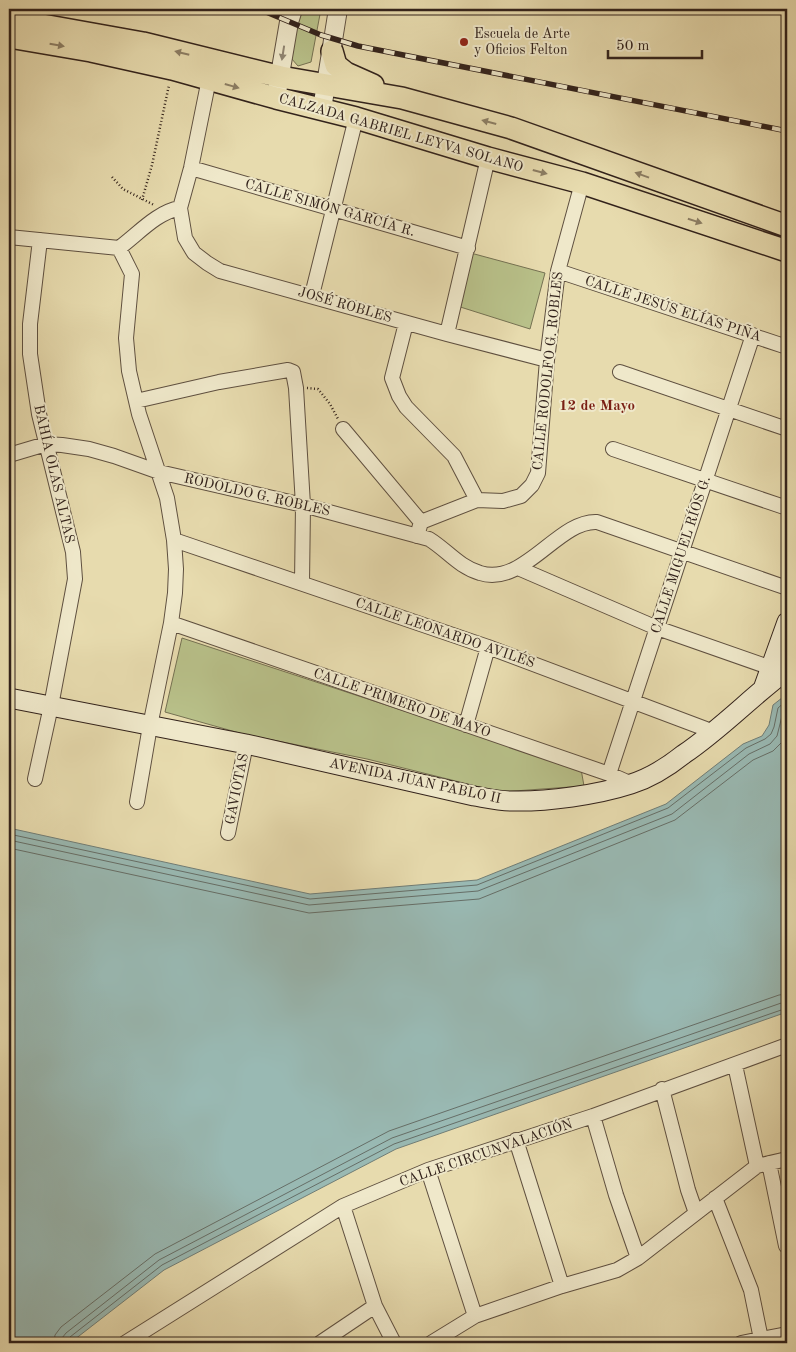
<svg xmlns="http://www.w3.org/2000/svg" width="796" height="1352" font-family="'Old Standard TT',serif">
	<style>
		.green { fill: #b8c089; stroke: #757152 }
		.water { fill: #99b9b3; stroke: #707d76 }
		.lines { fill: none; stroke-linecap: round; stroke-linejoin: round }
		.shore { stroke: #666e67; stroke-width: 1 }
		.minor-casing { stroke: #5f5040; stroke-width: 16 }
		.tertiary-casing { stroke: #5f5040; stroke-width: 20 }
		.secondary-casing { stroke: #32221b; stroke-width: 21 }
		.primary-casing { stroke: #32221b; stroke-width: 24 }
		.path { stroke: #32221b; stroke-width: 2.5; stroke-dasharray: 1 2.5; stroke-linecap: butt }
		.minor { stroke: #efe8ca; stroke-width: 14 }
		.tertiary { stroke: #efe8ca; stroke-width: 18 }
		.secondary { stroke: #efe8ca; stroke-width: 19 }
		.primary { stroke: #e7dbae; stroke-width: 21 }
		.rail-casing { stroke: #32221b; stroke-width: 5.5 }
		.rail { stroke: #efe8ca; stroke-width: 4; stroke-dasharray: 11; stroke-linecap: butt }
		.oneway { fill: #8c7e64 }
		.oneway2 { fill: #908572 }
		.poi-dot { fill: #8f2418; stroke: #efe8ca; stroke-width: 2 }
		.labels { text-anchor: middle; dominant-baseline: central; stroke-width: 4; stroke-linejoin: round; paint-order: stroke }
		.poi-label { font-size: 14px; fill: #32221b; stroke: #efe8ca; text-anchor: start }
		.street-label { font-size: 14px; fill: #32221b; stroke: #efe8ca }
		.neighbourhood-label { font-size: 15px; font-weight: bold; fill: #7a1f14; stroke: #efe8ca }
	</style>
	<rect width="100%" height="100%" fill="#e7dbae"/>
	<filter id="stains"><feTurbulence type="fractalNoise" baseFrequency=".004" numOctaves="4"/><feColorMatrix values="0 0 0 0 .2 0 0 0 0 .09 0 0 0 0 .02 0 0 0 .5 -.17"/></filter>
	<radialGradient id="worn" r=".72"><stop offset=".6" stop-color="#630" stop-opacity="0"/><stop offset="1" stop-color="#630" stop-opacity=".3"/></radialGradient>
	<path class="green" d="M300 9H321L311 62 298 66 291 58Z
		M467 252 545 273 530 329 454 305Z
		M182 638 581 769 584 786 500 792 367 759 243 734 165 712Z"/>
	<path class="water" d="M787 694V1012L396 1149 164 1270 70 1343H9V828L310 894 477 880 666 804 743 744 762 736 769 725 773 705Z"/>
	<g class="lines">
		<path class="shore" d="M9 834 310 899 477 885 668 808 746 748 765 739 771 734 774 727 778 708 787 700
			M9 840 309 905 478 891 672 814 749 754 770 744 777 736 783 712 787 708
			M9 848 309 913 479 899 675 820 753 760 773 751 783 741 787 730
			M54 1343 55 1335 61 1327 155 1254 389 1131 779 995 787 994
			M62 1343V1338L66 1333 159 1260 392 1138 787 1001
			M68 1343 70 1337 162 1265 394 1144 787 1008"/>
		<defs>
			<path id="minor" d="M209 79 191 168 180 208 185 238 194 253 207 263 220 271 447 334 547 360
				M191 168 468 248
				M9 237 119 248
				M558 271 787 347
				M312 295 356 118
				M406 323 392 378 399 396 406 407 454 456 477 500
				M447 334 488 158
				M620 372 787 429
				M136 401 219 382 288 370 293 372 296 388 303 505 302 583
				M343 429 421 522
				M613 449 787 508
				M9 455 46 444 62 445 89 449 114 456 159 472 303 505 429 539C447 550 459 567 480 573 524 587 558 520 597 522L787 588
				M417 536 421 522 477 500 503 501 521 496 532 485 538 473 547 360 558 271 582 183
				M174 540 488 647 714 732
				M518 568 657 628 780 671
				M171 623 609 774 632 784
				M466 725 488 647
				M609 774 753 335
				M35 779 51 706 75 579 73 552 39 414 30 354V324L40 240
				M137 802 150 726 171 623 175 593 176 569 174 540 167 498 139 414 129 371 126 338 132 274 119 248C138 234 157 212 180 208
				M228 833 246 744
				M735 1065 757 1166
				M662 1089 688 1190 696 1213
				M593 1116 616 1195 638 1258
				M516 1140 562 1286
				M769 1163 786 1246
				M428 1170 475 1316
				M715 1198 751 1290 761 1339
				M343 1206 375 1306 394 1343
				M125 1343 343 1206 428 1170 593 1116 787 1045
				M320 1343 375 1306
				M431 1343 475 1316 562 1286 617 1270 638 1258 757 1166 787 1159
				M741 1343 787 1334"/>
			<path id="tertiary" d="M276 98 289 22 293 9
				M322 109 338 9"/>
			<path id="secondary" d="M763 689 787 622
				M9 698 246 744 474 796C486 798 499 801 511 801 547 802 597 795 631 784 650 778 669 766 684 754 721 729 752 696 787 670"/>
			<path id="primary" d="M9 19 143 43 281 77 402 98 511 128 787 226
				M9 37 91 51 172 69 276 98 356 118 488 158 582 183 787 251
				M332 51 336 65 346 73 373 85"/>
		</defs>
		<use href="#minor" class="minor-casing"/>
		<use href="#tertiary" class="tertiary-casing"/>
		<use href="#secondary" class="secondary-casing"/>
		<use href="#primary" class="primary-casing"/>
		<path class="path" d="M112 177 123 189 154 205
			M142 200 152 165 169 85
			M307 388 318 389 330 404 338 419"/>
		<use href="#minor" class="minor"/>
		<use href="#tertiary" class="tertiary"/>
		<use href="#secondary" class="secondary"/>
		<use href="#primary" class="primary"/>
		<defs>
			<path id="rail" d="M259 9 321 35 358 46 787 131"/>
		</defs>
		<use href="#rail" class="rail-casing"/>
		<use href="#rail" class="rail"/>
	</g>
	<defs><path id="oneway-solid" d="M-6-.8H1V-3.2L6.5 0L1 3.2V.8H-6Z" transform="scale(1.25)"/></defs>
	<g class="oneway">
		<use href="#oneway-solid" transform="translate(57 45) rotate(10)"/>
		<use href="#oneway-solid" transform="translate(182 53) rotate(-166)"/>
		<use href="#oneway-solid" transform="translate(232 86) rotate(16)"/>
		<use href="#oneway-solid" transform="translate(489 122) rotate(-165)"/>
		<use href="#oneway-solid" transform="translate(540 172) rotate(15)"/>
		<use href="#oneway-solid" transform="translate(642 175) rotate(-160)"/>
		<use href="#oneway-solid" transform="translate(695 221) rotate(18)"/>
	</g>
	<use class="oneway2" href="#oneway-solid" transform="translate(283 53) rotate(99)"/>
	<circle class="poi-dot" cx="464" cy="42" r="5"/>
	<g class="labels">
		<g class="poi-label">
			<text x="474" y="34">Escuela de Arte<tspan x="474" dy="16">y Oficios Felton</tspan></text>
		</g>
		<g class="street-label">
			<text transform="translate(401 133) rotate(16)">CALZADA GABRIEL LEYVA SOLANO</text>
			<text transform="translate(330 208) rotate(16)">CALLE SIMÓN GARCÍA R.</text>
			<text transform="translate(345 305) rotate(16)">JOSÉ ROBLES</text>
			<text transform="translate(673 309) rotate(18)">CALLE JESÚS ELÍAS PIÑA</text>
			<text transform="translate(548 371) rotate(-84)">CALLE RODOLFO G. ROBLES</text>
			<text transform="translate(54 474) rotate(77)">BAHÍA OLAS ALTAS</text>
			<text transform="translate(257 495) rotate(13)">RODOLDO G. ROBLES</text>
			<text transform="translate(681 555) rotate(-72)">CALLE MIGUEL RÍOS G.</text>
			<text transform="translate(445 633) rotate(19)">CALLE LEONARDO AVILÉS</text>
			<text transform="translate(402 703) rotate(19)">CALLE PRIMERO DE MAYO</text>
			<text transform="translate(415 781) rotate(12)">AVENIDA JUAN PABLO II</text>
			<text transform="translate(237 789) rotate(-79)">GAVIOTAS</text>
			<text transform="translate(486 1153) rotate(-19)">CALLE CIRCUNVALACIÓN</text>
		</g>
		<g class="neighbourhood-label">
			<text x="597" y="406">12 de Mayo</text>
		</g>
	</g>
	<rect width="796" height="1352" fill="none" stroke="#e7dbae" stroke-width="30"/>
	<rect x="10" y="10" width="776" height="1332" fill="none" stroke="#32221b" stroke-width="2.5"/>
	<rect x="15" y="15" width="766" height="1322" fill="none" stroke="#32221b"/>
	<path d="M608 50v8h94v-8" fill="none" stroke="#32221b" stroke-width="2.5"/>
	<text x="616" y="50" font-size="15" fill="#32221b" stroke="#efe8ca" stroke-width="4" paint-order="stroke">50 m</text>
	<rect width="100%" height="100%" filter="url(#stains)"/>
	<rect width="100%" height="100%" fill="url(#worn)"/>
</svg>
